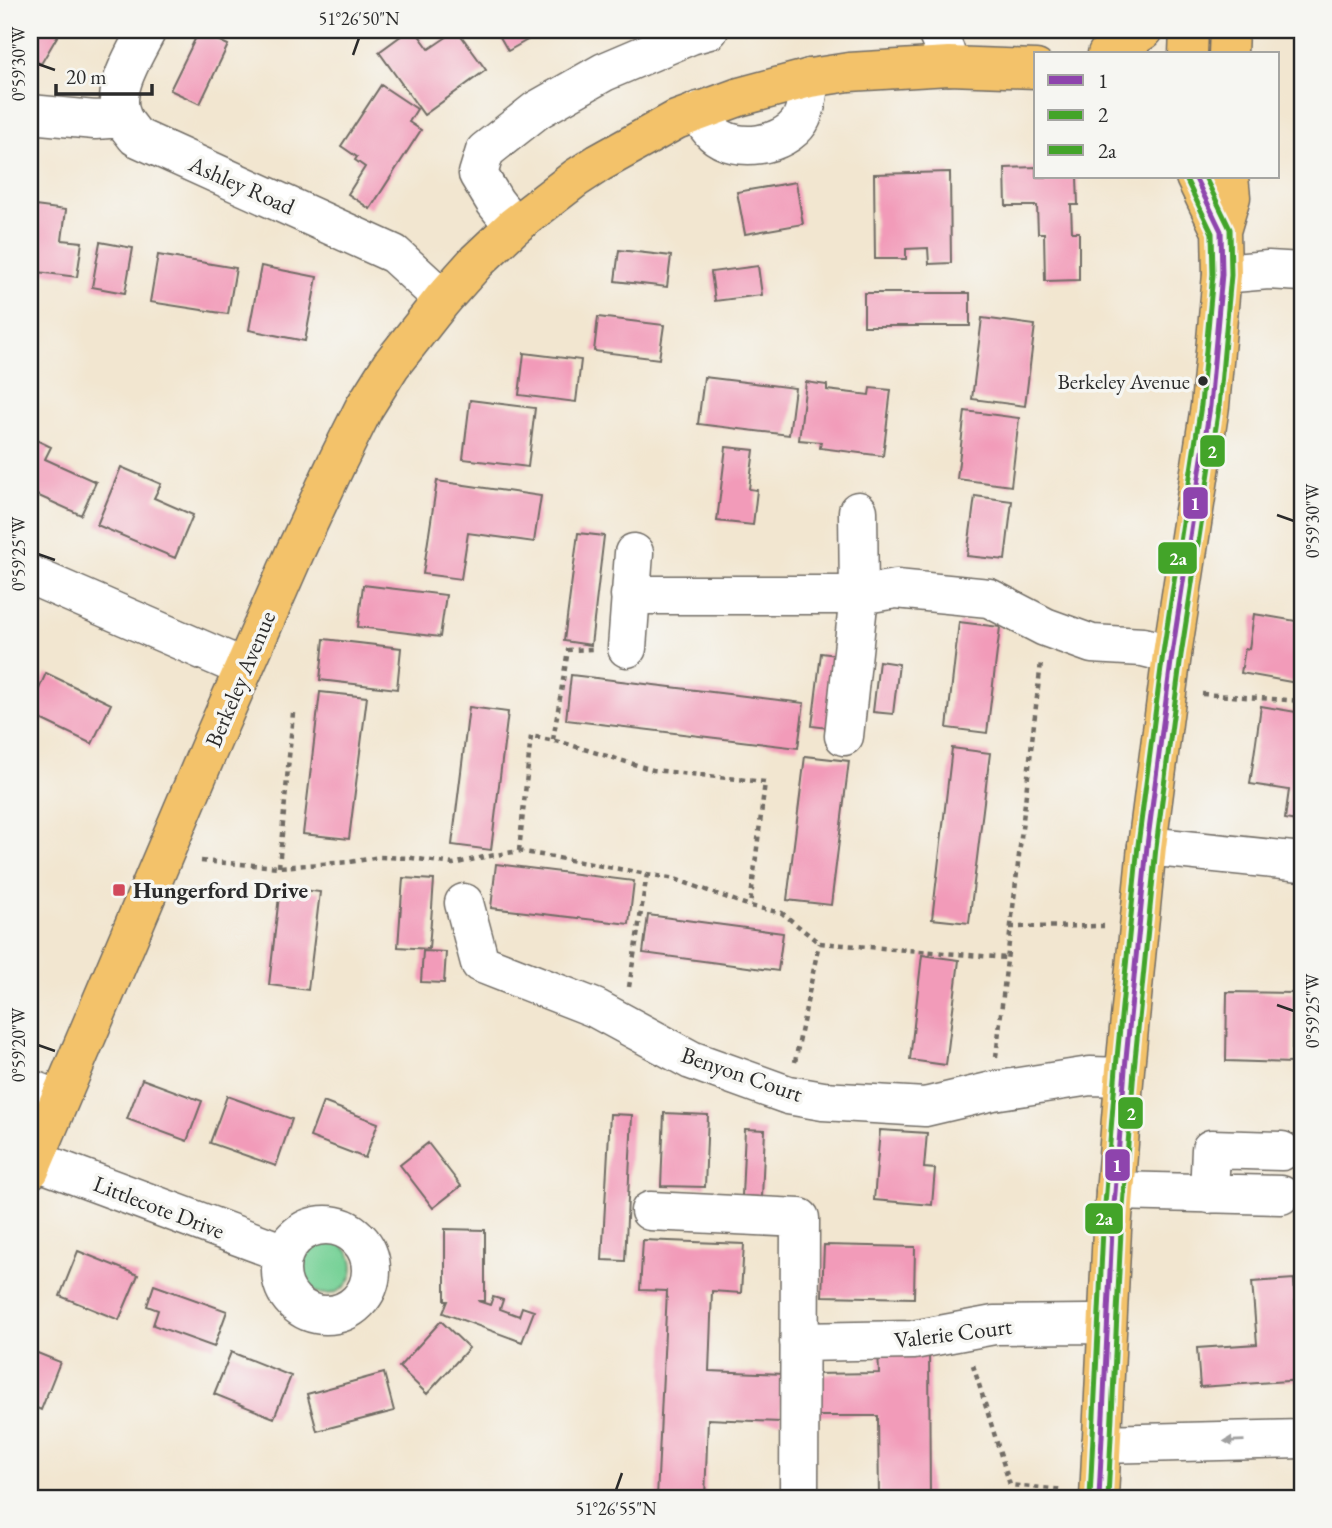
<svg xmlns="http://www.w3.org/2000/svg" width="1332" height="1528" font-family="'EB Garamond',serif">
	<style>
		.green { fill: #78d298; stroke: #527e62; stroke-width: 2 }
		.building { fill: #f29bb9 }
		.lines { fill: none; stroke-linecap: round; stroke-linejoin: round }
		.minor-casing { stroke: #716c65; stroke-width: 41 }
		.major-casing { stroke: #716c65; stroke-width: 41 }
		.path { stroke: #716c65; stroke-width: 4.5; stroke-dasharray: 5 5; stroke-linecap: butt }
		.minor { stroke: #fff; stroke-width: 38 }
		.major { stroke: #f3c26a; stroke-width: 38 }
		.bus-1-casing { stroke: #f6f6f2; stroke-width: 10 }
		.bus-2-casing { stroke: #f6f6f2; stroke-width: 10 }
		.bus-3-casing { stroke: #f6f6f2; stroke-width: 10 }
		.bus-1 { stroke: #8e44ad; stroke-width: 5 }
		.bus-2 { stroke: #43a429; stroke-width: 5 }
		.bus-3 { stroke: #43a429; stroke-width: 5 }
		.oneway { fill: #a0a0a0 }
		.ticks { fill: none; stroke: #2b2b2b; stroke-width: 2.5 }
		.bus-dot { fill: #2b2b2b; stroke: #f6f6f2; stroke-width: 2.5 }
		.poi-dot { fill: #d1495b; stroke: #f6f6f2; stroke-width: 2.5 }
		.labels { text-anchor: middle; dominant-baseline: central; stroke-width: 7; stroke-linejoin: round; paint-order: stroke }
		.bus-label { font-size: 21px; fill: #2b2b2b; stroke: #f6f6f2; text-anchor: end }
		.street-label { font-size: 23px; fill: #2b2b2b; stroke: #f6f6f2 }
		.poi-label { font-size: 23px; font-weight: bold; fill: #2b2b2b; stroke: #f6f6f2; text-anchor: start }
		.line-badge { stroke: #f6f6f2; stroke-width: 2.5 }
		.badge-label { font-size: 19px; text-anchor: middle; font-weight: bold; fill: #fff }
		.neatline { fill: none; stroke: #2b2b2b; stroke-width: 2.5 }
		.ticks-label { font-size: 18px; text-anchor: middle; fill: #2b2b2b }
	</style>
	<rect width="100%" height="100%" fill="#f6f6f2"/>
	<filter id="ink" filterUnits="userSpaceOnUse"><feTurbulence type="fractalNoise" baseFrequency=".0143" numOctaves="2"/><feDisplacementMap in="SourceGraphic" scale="14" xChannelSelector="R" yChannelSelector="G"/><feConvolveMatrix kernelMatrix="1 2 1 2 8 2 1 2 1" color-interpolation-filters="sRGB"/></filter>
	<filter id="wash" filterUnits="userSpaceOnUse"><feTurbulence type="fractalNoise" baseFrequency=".00686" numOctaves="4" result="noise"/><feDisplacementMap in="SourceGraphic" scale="28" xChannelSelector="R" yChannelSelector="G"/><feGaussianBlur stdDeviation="1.57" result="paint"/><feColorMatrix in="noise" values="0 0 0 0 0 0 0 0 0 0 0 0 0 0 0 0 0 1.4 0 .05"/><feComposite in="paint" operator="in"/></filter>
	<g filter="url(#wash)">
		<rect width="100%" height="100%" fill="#f2e6d0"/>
		<path class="green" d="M299 1267a27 27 0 1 1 54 0a27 27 0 1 1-54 0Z"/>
		<g id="blocks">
			<path class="building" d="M30 30H61L41 64 30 58Z
				M409 30H415L429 49 457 30 486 70 424 115 379 52Z
				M496 30H545L508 51Z
				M199 31 228 45 200 104 170 90Z
				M381 85 417 109 409 122 421 130 370 209 348 194 365 167 355 160 357 157 341 146Z
				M1036 167V177H1077L1078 205H1071L1072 232H1079V280L1045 281 1044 233H1038L1037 206H1006L1005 168Z
				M950 172 951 263 929 264 928 248 906 249V259H875L874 174Z
				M796 182 803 224 745 234 737 192Z
				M35 206 66 210 62 240 82 242 77 277 30 271V246Z
				M100 242 133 248 125 293 92 287Z
				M619 250 671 256 667 287 615 281Z
				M158 255 236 268 228 314 150 302Z
				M261 266 317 277 305 341 249 330Z
				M758 266 762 295 715 301 711 272Z
				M864 293H970V326H864Z
				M598 317 664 325 659 359 594 351Z
				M982 318 1035 325 1025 406 972 399Z
				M524 353 581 360 576 402 519 395Z
				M704 377 795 388 789 435 698 424Z
				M806 382 827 385V390L869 395 870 388 891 390 883 456 820 448 821 442 799 440Z
				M470 400 535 408 528 467 463 459Z
				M965 411 1019 418 1011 486 957 479Z
				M30 437 51 447 45 459 96 482 81 515 30 492Z
				M726 447 754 450 749 489 757 490 753 525 717 521Z
				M121 467 161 484 154 498 193 515 175 558 97 525Z
				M437 481 541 496 534 542 468 533 461 579 423 574Z
				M975 496 1012 501 1005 560 967 556Z
				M578 533 604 536 591 645 564 641Z
				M363 585 446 595 440 637 358 627Z
				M1254 614 1302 622V684L1241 673 1245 648 1249 649Z
				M959 622 1000 627 987 733 947 728Z
				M324 639 401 648 397 689 320 680Z
				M821 653 845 656 836 729 812 726Z
				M879 661 899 664 893 714 873 712Z
				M46 673 111 704 92 744 30 714V709Z
				M571 675 804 703 798 748 566 720Z
				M320 692 367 697 349 839 303 834Z
				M1261 706 1302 713V822L1285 819 1289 790 1250 784Z
				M469 707 508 712 491 850 452 845Z
				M952 748 990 753 969 923 932 919Z
				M805 756 849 761 831 905 787 900Z
				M496 864 634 881 629 924 491 908Z
				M403 878 434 880 429 949 398 947Z
				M280 887 320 892 308 990 269 985Z
				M648 915 783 933 778 971 643 953Z
				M423 951 446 952 444 983 421 982Z
				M922 955 959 960 946 1065 910 1060Z
				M1227 992 1293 993 1292 1063 1226 1061Z
				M142 1079 202 1101 187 1141 127 1119Z
				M227 1096 292 1119 276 1166 210 1143Z
				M323 1102 378 1123 365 1158 310 1137Z
				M664 1113 708 1115 705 1187 661 1186Z
				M610 1114 632 1115 625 1261 602 1260Z
				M745 1129 765 1130 762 1197 742 1196Z
				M880 1130 927 1133 924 1168 935 1169 932 1205 874 1200Z
				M428 1143 461 1186 433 1208 400 1165Z
				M445 1229 485 1230V1301H478L490 1305 493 1297 503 1300 500 1309 519 1316 522 1307 534 1311 522 1342 443 1313 448 1301H445Z
				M643 1240 744 1244 741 1293 712 1291 709 1371 783 1374 781 1422 708 1419 705 1498H657L667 1291 640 1290Z
				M824 1245 915 1247 914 1298 822 1296Z
				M78 1251 138 1275 119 1320 60 1296Z
				M1294 1279 1298 1340H1302V1380L1200 1387 1197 1348 1257 1344 1252 1282Z
				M154 1285 227 1311 214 1347 153 1325 158 1310 147 1306Z
				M441 1321 469 1348 427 1394 399 1367Z
				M878 1349H929L930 1498H879L878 1416H813V1374L879 1373Z
				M30 1350 60 1362 41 1410 30 1405Z
				M231 1352 291 1376 274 1418 214 1394Z
				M384 1373 394 1411 317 1431 307 1394Z
				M1211 1491 1302 1494V1498H1210Z"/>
		</g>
	</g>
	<g filter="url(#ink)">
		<use href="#blocks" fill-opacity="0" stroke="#716c65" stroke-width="2"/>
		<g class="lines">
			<defs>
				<path id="minor" d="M147 30C135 54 109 92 123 119 126 125 132 131 136 137L394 254 443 299
					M936 30 945 51 949 66
					M698 111C702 118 707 128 713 133 736 154 784 146 800 121 807 109 808 92 810 78
					M30 114 95 120 122 118
					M514 226 495 202 478 174 485 151 537 110 604 72 691 35 709 30
					M1222 274 1268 270 1302 272
					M30 575 244 668
					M630 595H859L896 589 989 598 1045 627 1092 644 1143 647 1172 654
					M627 648 634 553
					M844 736 859 595 858 511
					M1147 846 1302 862
					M464 903 480 963 595 1008 691 1060 788 1095 823 1101 925 1107 993 1091 1090 1076 1124 1077
					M30 1089 59 1100
					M34 1160 284 1253
					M1115 1191 1281 1195
					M1209 1194 1211 1149 1282 1151
					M650 1211 800 1218 799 1498
					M281 1270a45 45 0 1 1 90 0a45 45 0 1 1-90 0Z
					M799 1342 913 1340 994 1325 1087 1324 1107 1326
					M1101 1444 1302 1439"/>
				<path id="major" d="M1107 54 1144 30
					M1188 54 1189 30
					M1228 54 1229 30
					M1195 177 1221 231
					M30 1170 213 739 295 552 338 460 364 408 391 365 443 299 477 261 514 226 576 178 599 163 676 120 739 97 810 78 849 72 949 66 1036 69
					M1099 1498 1112 1230 1125 1069 1147 846 1172 654 1210 406 1222 274 1221 231 1231 197 1229 177"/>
			</defs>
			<use href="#minor" class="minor-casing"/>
			<use href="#major" class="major-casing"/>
			<path class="path" d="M1202 694 1302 701
				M553 740 568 650 595 649
				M519 851 531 736 564 743 653 770 765 782 750 906
				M201 861 279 867 350 862 380 857 412 858 453 864 484 857 519 851 675 879 750 906 782 913 819 943 1007 958
				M279 867 293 713
				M1010 927 1104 926
				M629 987 647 874
				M996 1057 1041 662
				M795 1062 819 943
				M973 1365 1010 1485 1064 1490"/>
			<use href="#minor" class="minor"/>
			<use href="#major" class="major"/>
			<defs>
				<path id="bus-1" d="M1099 1498 1112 1230 1125 1069 1147 846 1172 654 1210 406 1222 274 1221 231 1195 177"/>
				<path id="bus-2" d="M1108 1498 1121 1231 1134 1070 1156 847 1181 655 1219 407 1231 275 1230 229 1205 177"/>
				<path id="bus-3" d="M1090 1498 1103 1229 1116 1068 1138 845 1163 653 1201 405 1213 274 1212 233 1187 181"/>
			</defs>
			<use href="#bus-1" class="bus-1-casing"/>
			<use href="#bus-2" class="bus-2-casing"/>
			<use href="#bus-3" class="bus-3-casing"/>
			<use href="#bus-1" class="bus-1"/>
			<use href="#bus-2" class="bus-2"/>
			<use href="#bus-3" class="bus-3"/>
		</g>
		<defs><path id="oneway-solid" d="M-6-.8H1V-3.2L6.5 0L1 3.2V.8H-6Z" transform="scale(1.75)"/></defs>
		<use class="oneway" href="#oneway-solid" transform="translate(1234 1441) rotate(178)"/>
	</g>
	<path class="ticks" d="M353 55 359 38M38 64 55 70M1277 515 1294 521M38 554 55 560M1277 1005 1294 1011M38 1045 55 1051M616 1490 622 1473"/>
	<circle class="bus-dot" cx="1203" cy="381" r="6"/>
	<rect class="poi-dot" x="112" y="883" width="14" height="14" rx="3.5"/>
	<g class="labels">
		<g class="bus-label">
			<text x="1190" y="381">Berkeley Avenue</text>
		</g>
		<g class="street-label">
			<text transform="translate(242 185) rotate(24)">Ashley Road</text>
			<text transform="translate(240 679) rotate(-67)">Berkeley Avenue</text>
			<text transform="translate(742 1074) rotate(19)">Benyon Court</text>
			<text transform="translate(159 1207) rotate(21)">Littlecote Drive</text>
			<text transform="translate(953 1333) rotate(-7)">Valerie Court</text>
		</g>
		<g class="poi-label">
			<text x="133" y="890">Hungerford Drive</text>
		</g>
	</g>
	<g class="line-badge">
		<rect x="1199" y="434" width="27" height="34" rx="7" fill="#43a429"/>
		<rect x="1182" y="486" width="27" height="34" rx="7" fill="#8e44ad"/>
		<rect x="1157" y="541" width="41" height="34" rx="7" fill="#43a429"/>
		<rect x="1117" y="1096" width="27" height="34" rx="7" fill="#43a429"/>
		<rect x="1104" y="1148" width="27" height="34" rx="7" fill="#8e44ad"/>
		<rect x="1084" y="1202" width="40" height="33" rx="7" fill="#43a429"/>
	</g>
	<g class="badge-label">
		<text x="1212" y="458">2</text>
		<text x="1195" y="510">1</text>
		<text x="1178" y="565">2a</text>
		<text x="1131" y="1120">2</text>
		<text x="1117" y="1172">1</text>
		<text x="1104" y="1225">2a</text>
	</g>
	<rect width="1332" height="1528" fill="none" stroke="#f6f6f2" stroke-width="77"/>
	<rect x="1034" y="52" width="245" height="126" fill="#f6f6f2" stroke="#a5a5a2" stroke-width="2"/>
	<rect x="1048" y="75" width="35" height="10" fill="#8e44ad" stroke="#a5a5a2" stroke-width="2"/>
	<text x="1098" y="88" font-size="21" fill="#2b2b2b">1</text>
	<rect x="1048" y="110" width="35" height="10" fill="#43a429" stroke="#a5a5a2" stroke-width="2"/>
	<text x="1098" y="122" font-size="21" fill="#2b2b2b">2</text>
	<rect x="1048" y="145" width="35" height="10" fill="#43a429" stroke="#a5a5a2" stroke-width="2"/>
	<text x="1098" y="158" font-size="21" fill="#2b2b2b">2a</text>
	<path d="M56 84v10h96v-10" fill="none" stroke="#2b2b2b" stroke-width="3.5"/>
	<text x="66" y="84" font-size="21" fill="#2b2b2b" stroke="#f6f6f2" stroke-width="5" paint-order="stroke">20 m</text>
	<rect x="38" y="38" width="1256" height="1452" class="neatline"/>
	<g class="ticks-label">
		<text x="359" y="25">51°26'50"N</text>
		<text transform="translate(19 64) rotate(-90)" y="6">0°59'30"W</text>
		<text transform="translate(1313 521) rotate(-90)" y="6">0°59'30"W</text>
		<text transform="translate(19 554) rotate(-90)" y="6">0°59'25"W</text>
		<text transform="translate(1313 1011) rotate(-90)" y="6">0°59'25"W</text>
		<text transform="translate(19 1045) rotate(-90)" y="6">0°59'20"W</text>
		<text x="616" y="1515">51°26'55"N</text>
	</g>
</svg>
